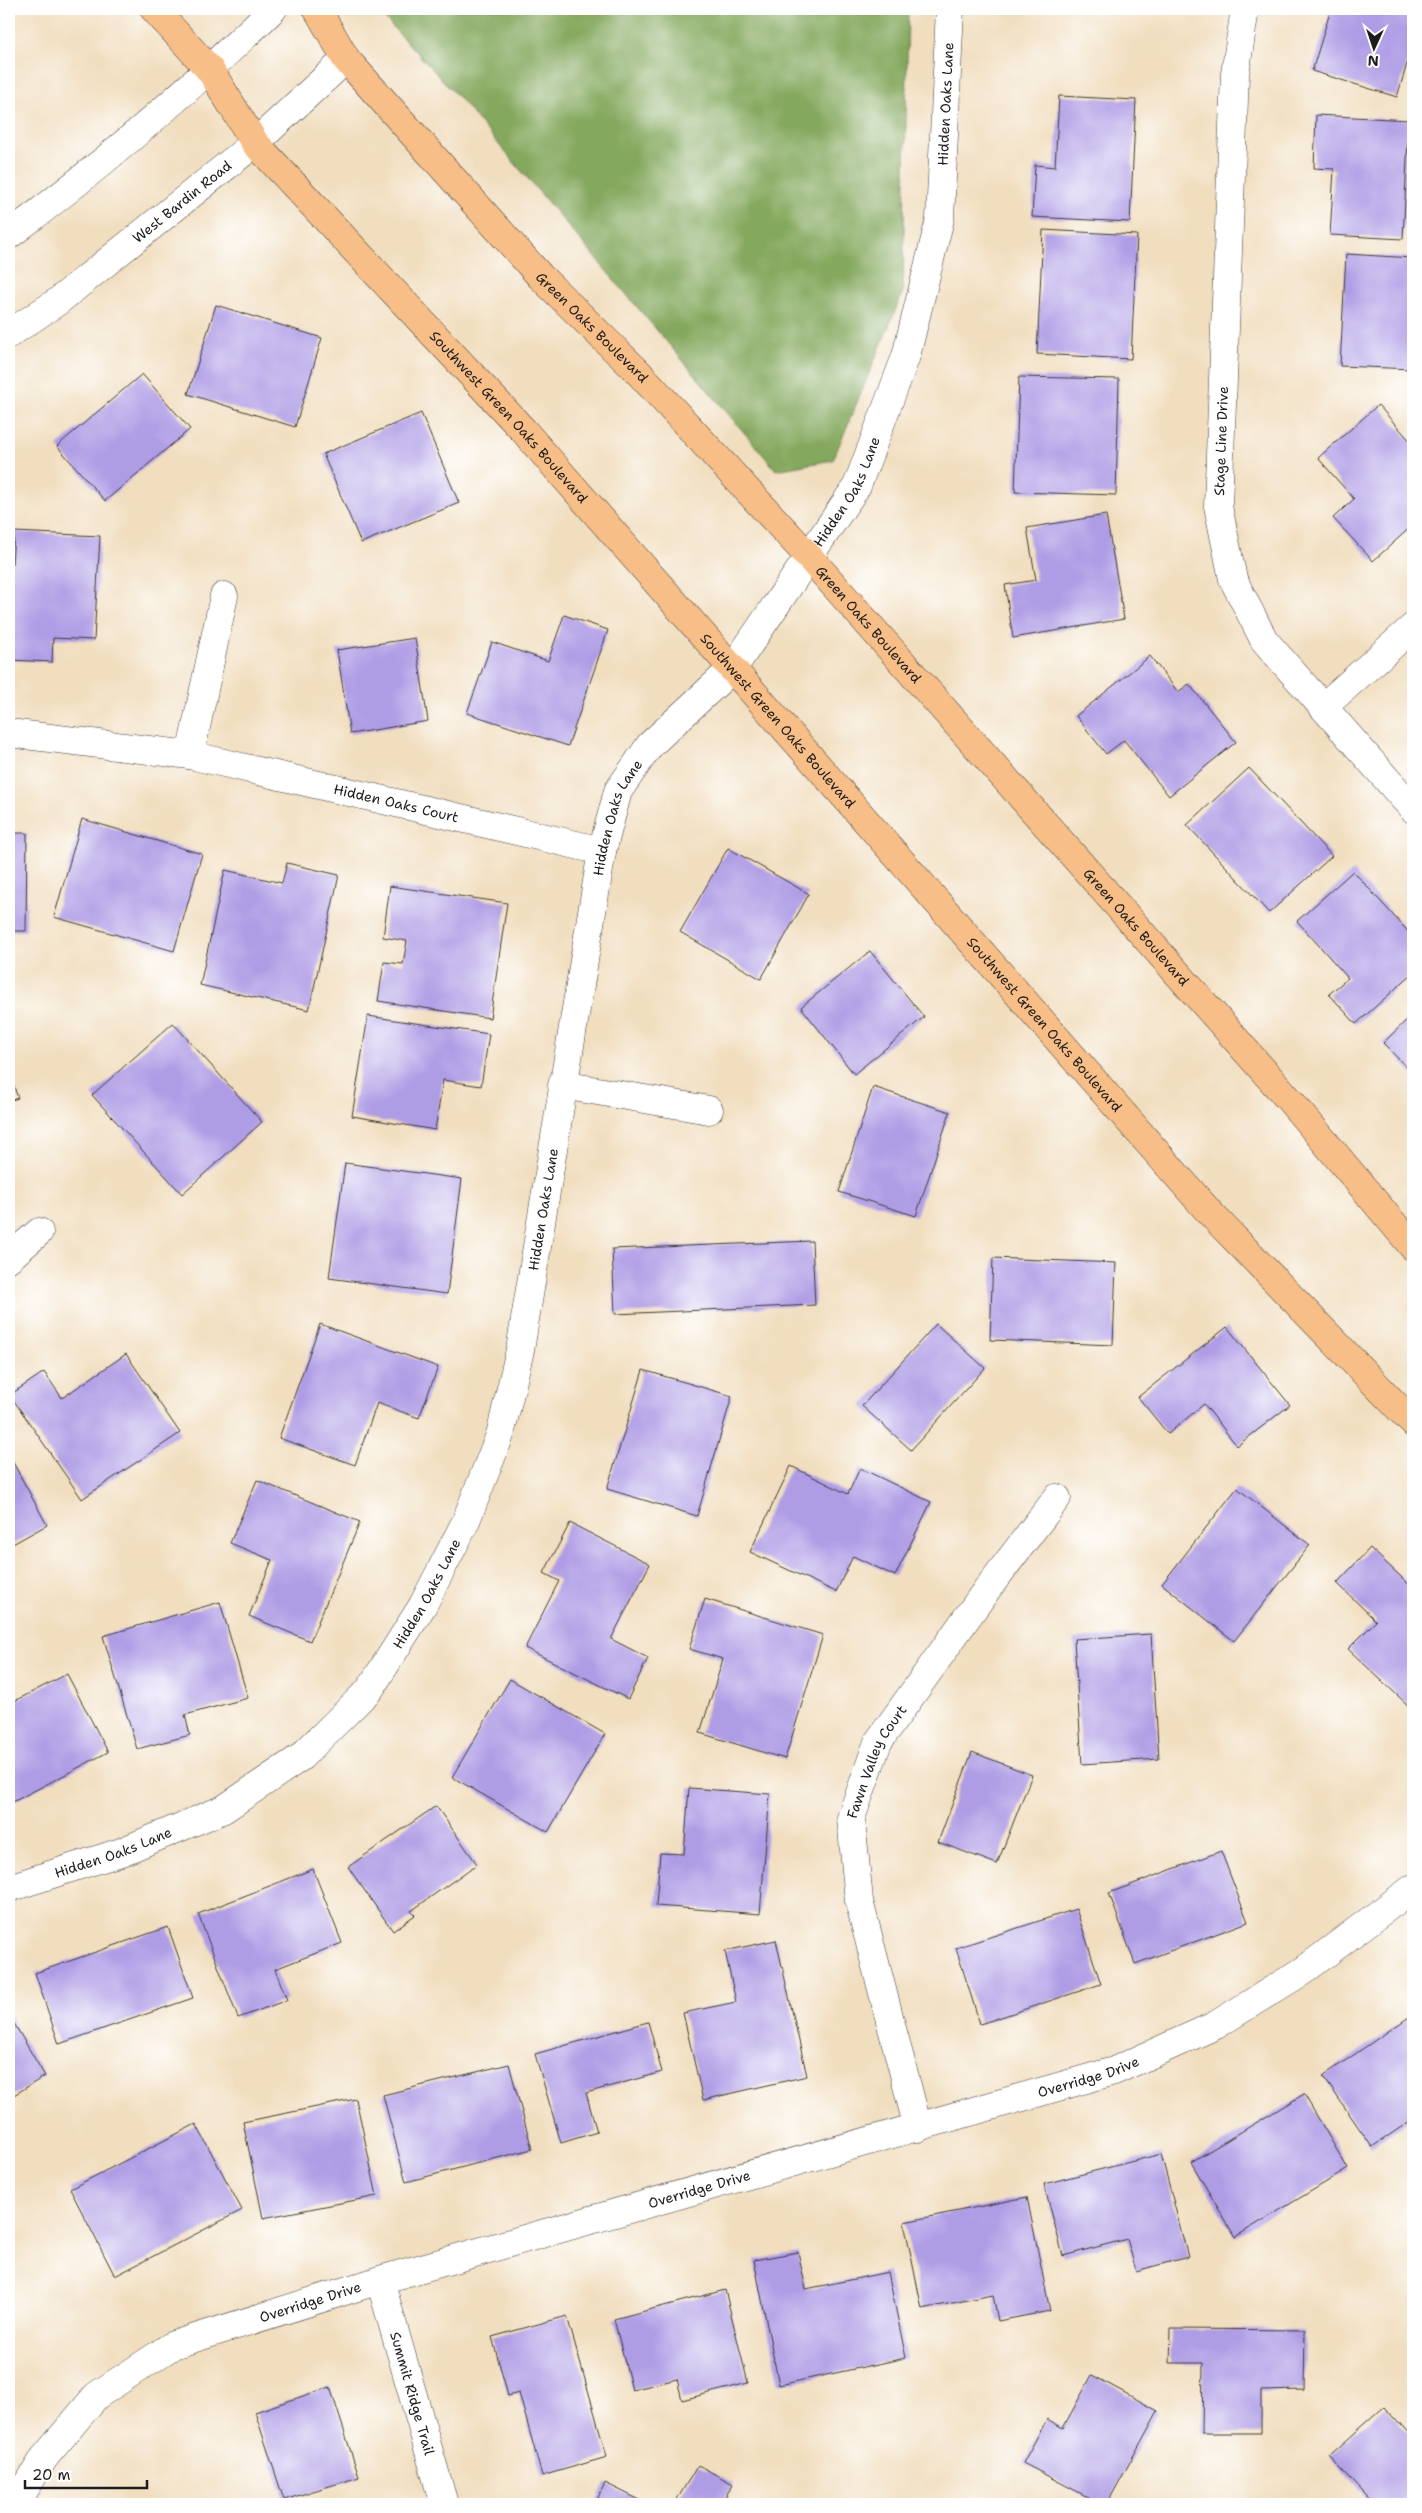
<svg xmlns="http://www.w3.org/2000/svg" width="1422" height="2513" font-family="'Shantell Sans',sans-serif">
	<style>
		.forest { fill: #84a85d; stroke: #50623c }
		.building { fill: #ae9ce5 }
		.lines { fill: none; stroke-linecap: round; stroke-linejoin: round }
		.minor-casing { stroke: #3c3934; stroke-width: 29 }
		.major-casing { stroke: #3c3934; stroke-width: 29 }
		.minor { stroke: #fff; stroke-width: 28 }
		.major { stroke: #f7be87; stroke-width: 28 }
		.labels { text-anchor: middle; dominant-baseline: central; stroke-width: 4; stroke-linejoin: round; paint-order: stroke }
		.street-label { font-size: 14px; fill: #1c1c1c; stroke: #fff }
	</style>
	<rect width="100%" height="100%" fill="#fff"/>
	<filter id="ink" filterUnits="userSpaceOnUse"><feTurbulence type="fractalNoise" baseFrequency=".02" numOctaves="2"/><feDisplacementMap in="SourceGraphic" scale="10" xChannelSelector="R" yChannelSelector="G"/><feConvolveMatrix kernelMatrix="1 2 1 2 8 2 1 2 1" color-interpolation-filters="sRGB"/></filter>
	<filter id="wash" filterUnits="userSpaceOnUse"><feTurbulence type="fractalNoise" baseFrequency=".0096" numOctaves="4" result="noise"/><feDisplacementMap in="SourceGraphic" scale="20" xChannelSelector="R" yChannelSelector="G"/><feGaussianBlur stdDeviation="1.12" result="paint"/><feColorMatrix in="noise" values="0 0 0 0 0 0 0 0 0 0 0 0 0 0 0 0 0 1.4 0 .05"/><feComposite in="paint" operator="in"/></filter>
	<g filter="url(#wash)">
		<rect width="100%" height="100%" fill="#f1debf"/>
		<path class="forest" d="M376 9H908L903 292 833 460 776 470 460 99Z"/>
		<g id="blocks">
			<path class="building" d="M1331 9H1413V44L1397 97 1312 71Z
				M1059 96 1136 100 1130 222 1032 217 1035 165 1055 167Z
				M1316 115 1409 120 1403 239 1330 235 1334 169 1314 168Z
				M1043 230 1137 235 1131 359 1037 354Z
				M1346 254 1413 258V369L1340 366Z
				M216 305 322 338 295 427 188 394Z
				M142 374 190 429 105 501 57 446Z
				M1019 377 1119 379 1116 495 1015 492Z
				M1378 405 1413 444V525L1373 561 1333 518 1354 499 1318 458Z
				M421 413 459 503 361 543 323 454Z
				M1106 515 1124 619 1013 638 1005 585 1036 580 1027 528Z
				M14 532 100 536 94 640 53 638 52 662 9 660V564L12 565Z
				M564 615 608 630 568 746 467 713 492 642 548 661Z
				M415 638 428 721 350 734 337 650Z
				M1150 656 1178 692 1189 684 1236 742 1169 796 1124 740 1106 754 1076 716Z
				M1249 768 1332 856 1269 913 1187 825Z
				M82 819 202 854 174 951 54 917Z
				M9 833H27L26 931H9Z
				M728 848 809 894 761 979 680 932Z
				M287 863 339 875 309 1010 200 985 225 870 282 883Z
				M1353 871 1413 937V973L1356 1024 1329 994 1348 978 1297 921Z
				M390 886 507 903 490 1018 378 1001 384 962 403 964 407 941 383 937Z
				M870 951 924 1017 854 1074 801 1007Z
				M1413 1014V1074L1383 1043Z
				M368 1016 489 1034 481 1086 443 1080 435 1130 352 1116Z
				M173 1023 262 1122 182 1194 92 1095Z
				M9 1072 18 1098 9 1101Z
				M873 1087 950 1112 916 1216 839 1192Z
				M345 1163 462 1179 447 1294 329 1278Z
				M812 1241 815 1305 615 1314 612 1249Z
				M993 1258 1116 1263 1113 1345 990 1340Z
				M320 1324 438 1367 419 1418 377 1403 355 1465 279 1438Z
				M936 1324 985 1368 911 1450 862 1406Z
				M1227 1327 1290 1405 1237 1446 1204 1404 1168 1434 1138 1397Z
				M126 1354 180 1433 82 1499 10 1395 44 1372 62 1398Z
				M643 1370 732 1396 697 1516 607 1489Z
				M9 1455 47 1525 9 1546Z
				M791 1466 848 1494 860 1468 931 1502 895 1576 853 1556 836 1592 750 1552Z
				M257 1480 360 1522 310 1641 249 1616 272 1560 230 1543Z
				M1237 1488 1310 1545 1234 1641 1162 1584Z
				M570 1523 650 1564 611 1639 648 1658 628 1699 525 1648 559 1581 544 1573Z
				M1370 1548 1413 1588V1710L1348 1649 1376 1621 1337 1583Z
				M705 1599 823 1635 785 1759 700 1733 723 1659 689 1649Z
				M220 1602 248 1698 185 1715 190 1735 137 1749 103 1636Z
				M1151 1634 1159 1759 1082 1764 1074 1639Z
				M67 1674 108 1752 9 1804V1704Z
				M510 1679 605 1734 548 1832 452 1777Z
				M972 1752 1032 1775 997 1864 938 1842Z
				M689 1788 770 1794 760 1914 656 1906 660 1853 684 1854Z
				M436 1806 477 1864 411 1911 415 1915 393 1931 348 1867Z
				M1221 1851 1248 1922 1135 1964 1109 1893Z
				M313 1869 342 1943 275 1969 287 2000 238 2018 198 1914Z
				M1076 1909 1101 1984 980 2024 956 1948Z
				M168 1927 193 1998 59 2044 35 1973Z
				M776 1940 807 2076 703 2100 683 2013 736 2002 725 1951Z
				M9 2015 45 2076 9 2098Z
				M1412 2015 1413 2119 1372 2147 1323 2076Z
				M648 2022 662 2072 586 2093 597 2132 561 2143 535 2054Z
				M509 2064 532 2149 406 2182 383 2095Z
				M1304 2094 1348 2169 1235 2237 1191 2162Z
				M356 2099 377 2196 263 2218 243 2122Z
				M196 2124 242 2210 115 2276 70 2189Z
				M1161 2154 1188 2257 1136 2271 1127 2239 1063 2256 1044 2184Z
				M1027 2197 1050 2311 998 2321 993 2295 922 2309 904 2222Z
				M798 2252 806 2289 888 2272 906 2358 779 2385 754 2260Z
				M725 2290 748 2383 682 2400 677 2379 632 2390 614 2319Z
				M567 2316 607 2457 542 2476 519 2393 508 2396 492 2337Z
				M1171 2329 1305 2330 1304 2390 1261 2391V2433H1202L1203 2363H1170Z
				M1092 2375 1158 2411 1107 2504H1101L1023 2463 1047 2419 1063 2428Z
				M330 2387 359 2477 284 2500 255 2412Z
				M1384 2407 1413 2439V2504H1373L1329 2456Z
				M698 2465 733 2484 721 2504H682L676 2501Z
				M605 2483 648 2504H595Z"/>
		</g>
	</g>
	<g filter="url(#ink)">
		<use href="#blocks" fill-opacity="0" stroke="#3c3934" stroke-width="1"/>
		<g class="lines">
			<defs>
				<g id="minor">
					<path d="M1245 9 1235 74 1218 506 1233 579 1264 640 1413 809"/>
					<path d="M9 235C102 166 189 90 273 9"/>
					<path id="s1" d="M9 334 57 302 255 143 346 59"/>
					<path d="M1323 707 1413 627"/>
					<path id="s2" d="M9 733 190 755 602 851"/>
					<path d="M190 755 224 596"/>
					<path d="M562 1085 709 1110"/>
					<path d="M9 1258 39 1232"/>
					<path id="s3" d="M9 1888 121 1852 224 1809 301 1757 370 1689 423 1605 465 1523 500 1435 520 1350 602 851 618 791 650 745 733 668 857 486 906 356 940 219 950 9"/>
					<path id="s4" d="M918 2128 859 1901 851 1818 878 1742 988 1588 1057 1498"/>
					<path id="s5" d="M380 2280 444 2504"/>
					<path id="s6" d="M16 2504 44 2458 96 2396 173 2345 380 2280 1114 2071 1216 2025 1303 1971 1413 1888"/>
				</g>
				<g id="major">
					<path id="s7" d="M154 9 210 70 255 143 523 430 1210 1213 1413 1423"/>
					<path id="s8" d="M317 9 346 59 370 86 540 276 639 373 809 557 1293 1104 1413 1247"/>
				</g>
			</defs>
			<use href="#minor" class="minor-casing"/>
			<use href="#major" class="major-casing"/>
			<use href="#minor" class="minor"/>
			<use href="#major" class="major"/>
		</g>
	</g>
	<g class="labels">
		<g class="street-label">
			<text stroke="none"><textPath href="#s3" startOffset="2145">Hidden Oaks Lane</textPath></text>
			<text stroke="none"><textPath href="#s1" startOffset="218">West Bardin Road</textPath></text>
			<text stroke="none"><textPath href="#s8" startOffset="422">Green Oaks Boulevard</textPath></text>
			<text stroke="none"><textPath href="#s7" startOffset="542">Southwest Green Oaks Boulevard</textPath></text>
			<text transform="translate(1221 441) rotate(-88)">Stage Line Drive</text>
			<text stroke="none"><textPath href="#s3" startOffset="1740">Hidden Oaks Lane</textPath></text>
			<text stroke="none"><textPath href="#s8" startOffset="828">Green Oaks Boulevard</textPath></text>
			<text stroke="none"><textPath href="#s7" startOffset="948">Southwest Green Oaks Boulevard</textPath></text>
			<text stroke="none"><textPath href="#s2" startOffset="394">Hidden Oaks Court</textPath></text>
			<text stroke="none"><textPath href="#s3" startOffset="1335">Hidden Oaks Lane</textPath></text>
			<text stroke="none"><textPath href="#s8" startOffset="1232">Green Oaks Boulevard</textPath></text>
			<text stroke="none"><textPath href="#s7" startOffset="1352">Southwest Green Oaks Boulevard</textPath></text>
			<text stroke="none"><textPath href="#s3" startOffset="935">Hidden Oaks Lane</textPath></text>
			<text stroke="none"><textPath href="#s3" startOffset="530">Hidden Oaks Lane</textPath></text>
			<text stroke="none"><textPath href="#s4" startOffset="380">Fawn Valley Court</textPath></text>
			<text stroke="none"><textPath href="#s3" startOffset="110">Hidden Oaks Lane</textPath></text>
			<text stroke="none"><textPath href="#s6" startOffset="1181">Overridge Drive</textPath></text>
			<text stroke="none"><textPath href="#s6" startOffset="776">Overridge Drive</textPath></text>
			<text stroke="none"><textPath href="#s6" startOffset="371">Overridge Drive</textPath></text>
			<text stroke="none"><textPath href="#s5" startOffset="118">Summit Ridge Trail</textPath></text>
		</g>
	</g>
	<rect width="1422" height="2513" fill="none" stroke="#fff" stroke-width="30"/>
	<g transform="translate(1374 48) rotate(183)" stroke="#ffffff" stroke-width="4" paint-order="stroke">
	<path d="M0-4L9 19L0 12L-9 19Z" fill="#1c1c1c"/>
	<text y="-8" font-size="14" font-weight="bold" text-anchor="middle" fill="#1c1c1c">N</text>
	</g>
	<path d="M25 2480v8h122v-8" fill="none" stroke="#1c1c1c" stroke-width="2.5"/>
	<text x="32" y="2480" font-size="15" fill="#1c1c1c" stroke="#ffffff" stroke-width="4" paint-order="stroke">20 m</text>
</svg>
